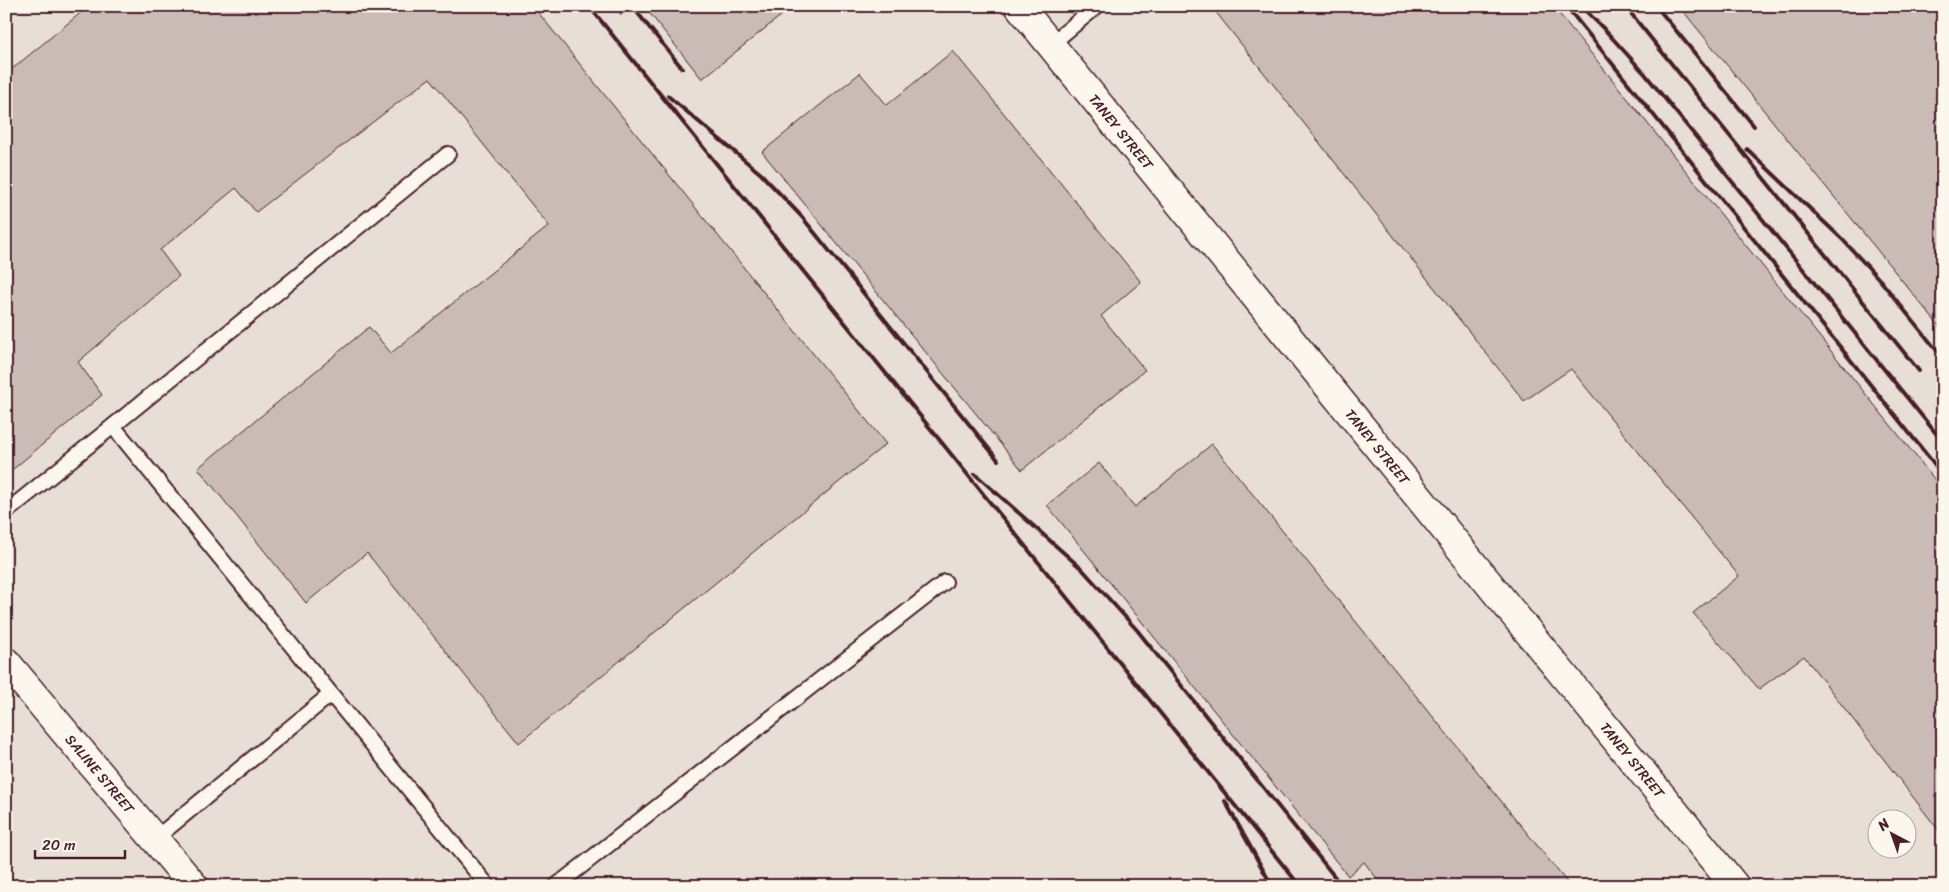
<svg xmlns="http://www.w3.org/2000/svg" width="1949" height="892" font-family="Sriracha,sans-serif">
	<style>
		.built { fill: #e7dfd6; fill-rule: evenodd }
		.building { fill: #cabbb6; stroke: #4a1f2b }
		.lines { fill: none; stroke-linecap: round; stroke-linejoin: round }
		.lane-casing { stroke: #4a1f2b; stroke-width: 18 }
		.street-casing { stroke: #4a1f2b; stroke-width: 31 }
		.lane { stroke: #fbf7ec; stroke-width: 14 }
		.street { stroke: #fbf7ec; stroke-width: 28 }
		.rail { stroke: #4a1f2b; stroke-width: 4 }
		.labels { text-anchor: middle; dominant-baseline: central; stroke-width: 4.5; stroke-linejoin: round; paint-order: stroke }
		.street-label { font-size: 14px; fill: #4a1f2b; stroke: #fbf7ec }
	</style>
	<rect width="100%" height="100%" fill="#f4eee4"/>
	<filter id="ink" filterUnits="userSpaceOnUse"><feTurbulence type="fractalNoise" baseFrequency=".02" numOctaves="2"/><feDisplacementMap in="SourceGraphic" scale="10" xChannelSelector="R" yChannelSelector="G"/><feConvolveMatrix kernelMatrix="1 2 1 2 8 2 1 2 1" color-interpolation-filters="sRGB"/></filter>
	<g filter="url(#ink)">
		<path class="built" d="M6 6H1943V886H6ZM1876 820H1906V850H1876Z"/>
		<path class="building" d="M89 6H533L886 444 519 743 367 553 306 603 198 468 369 327 391 353 549 226 430 78 256 212 236 188 160 250 179 276 78 362 102 395 6 475V74Z
			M615 6H632L621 15Z
			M644 6H793L702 79Z
			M1211 6H1553L1943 490V836L1804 656 1759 689 1693 613 1739 576 1571 369 1524 401Z
			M1679 6H1943V331Z
			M953 51 1141 282 1101 316 1145 370 1022 470 762 152 860 73 887 105Z
			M1212 444 1570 886H1373L1379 881 1364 862 1348 876 1047 505 1099 463 1135 507Z"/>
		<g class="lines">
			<defs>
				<path id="lane" d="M1051 44 1097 6
					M113 426 448 154
					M6 512 113 426 331 694 156 838
					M331 694 488 886
					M556 886 945 582"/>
				<g id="street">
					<path id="s1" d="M1019 6 1735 886"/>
					<path id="s2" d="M6 662 194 886"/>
				</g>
			</defs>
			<use href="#lane" class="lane-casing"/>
			<use href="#street" class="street-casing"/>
			<use href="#lane" class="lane"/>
			<use href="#street" class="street"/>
			<path class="rail" d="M589 6 1300 886
				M632 6 682 68
				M1566 6 1943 475
				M1581 6 1604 29 1645 74 1943 442
				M1625 6 1919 371
				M1656 6 1754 126
				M668 96 761 174 802 217 998 460
				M1747 149 1842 239 1880 280 1943 358
				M975 474 1082 569 1137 630 1342 886
				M1225 801 1272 886"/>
		</g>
	</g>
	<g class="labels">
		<g class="street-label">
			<text stroke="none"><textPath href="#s1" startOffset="162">TANEY STREET</textPath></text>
			<text stroke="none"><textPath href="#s1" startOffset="568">TANEY STREET</textPath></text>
			<text stroke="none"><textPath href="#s1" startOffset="972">TANEY STREET</textPath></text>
			<text stroke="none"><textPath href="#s2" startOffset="146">SALINE STREET</textPath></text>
		</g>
	</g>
	<rect width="1949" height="892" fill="none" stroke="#fbf7ec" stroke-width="25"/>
	<rect x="12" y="12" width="1924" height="867" fill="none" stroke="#4a1f2b" stroke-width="2" filter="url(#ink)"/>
	<g transform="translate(1892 834) rotate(319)"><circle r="24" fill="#fbf7ec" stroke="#b4a19f"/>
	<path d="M0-4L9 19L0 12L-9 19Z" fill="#4a1f2b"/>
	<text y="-8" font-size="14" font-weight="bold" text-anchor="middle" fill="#4a1f2b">N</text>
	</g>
	<path d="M35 850v8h90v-8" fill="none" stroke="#4a1f2b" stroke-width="2.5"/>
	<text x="42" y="850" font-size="15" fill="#4a1f2b" stroke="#fbf7ec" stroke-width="4" paint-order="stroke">20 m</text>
</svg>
